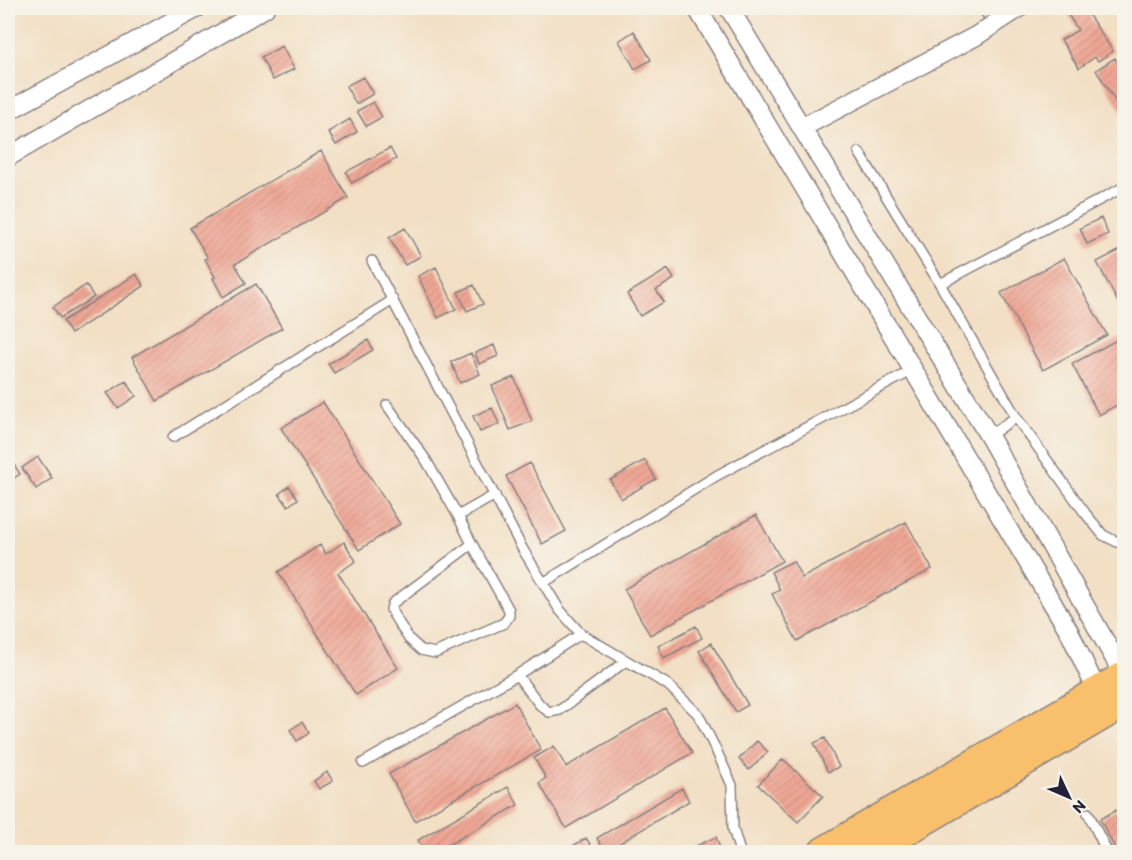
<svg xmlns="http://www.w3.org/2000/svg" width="1132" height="860" font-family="Itim,sans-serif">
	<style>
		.building { fill: url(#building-hatch) }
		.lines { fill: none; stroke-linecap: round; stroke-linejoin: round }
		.service-casing { stroke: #8a8080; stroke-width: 12 }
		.minor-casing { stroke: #8a8080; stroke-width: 21 }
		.trunk-casing { stroke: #8a8080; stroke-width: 33 }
		.service { stroke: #fff; stroke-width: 9 }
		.minor { stroke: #fff; stroke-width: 18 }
		.trunk { stroke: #f8bf6c; stroke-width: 30 }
	</style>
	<defs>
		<pattern id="building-hatch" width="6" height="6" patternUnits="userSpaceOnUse" patternTransform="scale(1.5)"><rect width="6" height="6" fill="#efa795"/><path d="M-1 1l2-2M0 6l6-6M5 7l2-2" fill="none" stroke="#cd8f81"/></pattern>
	</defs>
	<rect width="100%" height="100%" fill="#f7f3e8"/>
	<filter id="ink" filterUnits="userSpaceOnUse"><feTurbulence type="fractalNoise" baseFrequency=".0167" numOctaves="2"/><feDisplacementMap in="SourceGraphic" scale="12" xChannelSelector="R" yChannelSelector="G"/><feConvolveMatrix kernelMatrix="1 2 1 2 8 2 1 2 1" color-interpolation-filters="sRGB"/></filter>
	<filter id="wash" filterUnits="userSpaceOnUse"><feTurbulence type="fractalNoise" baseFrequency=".008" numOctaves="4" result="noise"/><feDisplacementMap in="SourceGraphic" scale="24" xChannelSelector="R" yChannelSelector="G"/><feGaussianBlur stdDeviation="1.35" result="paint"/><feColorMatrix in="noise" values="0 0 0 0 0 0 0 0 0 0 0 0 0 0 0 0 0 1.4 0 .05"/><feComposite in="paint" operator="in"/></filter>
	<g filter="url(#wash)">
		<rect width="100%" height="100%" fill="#f2dfc4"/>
		<g id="blocks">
			<path class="building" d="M977 8H994L998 13 985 21Z
				M1076 8H1084L1113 51 1098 61 1095 57 1079 68 1061 40 1078 30 1067 13Z
				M634 31 651 60 635 69 619 41Z
				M282 46 294 69 273 80 261 57Z
				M1115 58 1124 74V115L1096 70Z
				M363 77 373 94 356 104 346 86Z
				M373 102 382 117 366 126 357 111Z
				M350 119 357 132 336 145 328 132Z
				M390 148 396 159 352 183 346 172Z
				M321 151 348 198 235 264 246 283 223 297 213 278 215 277 205 259 208 258 190 228Z
				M1101 218 1108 234 1087 244 1080 228Z
				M405 228 421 256 405 265 389 238Z
				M1124 248V314L1097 262Z
				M1064 258 1107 335 1043 370 1001 293Z
				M436 267 456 309 438 318 418 276Z
				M668 269 674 279 656 290 664 302 640 316 627 294Z
				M136 274 144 286 71 334 63 321Z
				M256 284 282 328 157 401 132 357Z
				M86 285 94 297 60 318 53 307Z
				M474 285 483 304 467 311 458 292Z
				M1124 336V401L1099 415 1072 364Z
				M368 340 373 350 334 373 328 364Z
				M494 345 498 356 479 364 475 353Z
				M471 353 480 374 460 383 451 362Z
				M514 377 532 421 510 430 492 386Z
				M126 381 136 396 118 408 107 393Z
				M323 402 400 524 359 550 281 428Z
				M492 408 499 424 480 432 473 416Z
				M8 455 20 474 8 482Z
				M38 457 52 478 36 489 22 468Z
				M645 460 656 479 621 499 610 480Z
				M530 463 566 531 542 544 506 476Z
				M289 486 298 499 288 506 279 494Z
				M756 515 782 561 650 635 624 589Z
				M906 522 932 569 797 641 772 594 780 590 771 572 793 561 802 578Z
				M344 542 356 561 338 573 398 668 356 695 278 572 320 545 326 554Z
				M696 626 702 638 664 658 658 646Z
				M711 643 748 705 736 712 699 651Z
				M515 703 541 750 415 821 389 774Z
				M665 708 692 753 566 828 539 783 546 778 534 758 554 746 566 767Z
				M302 722 309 733 297 741 290 730Z
				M825 738 839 767 828 772 814 743Z
				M757 741 768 752 749 770 739 759Z
				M783 759 823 796 798 822 758 785Z
				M327 772 333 781 319 789 314 781Z
				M508 787 518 805 436 852H425L418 840Z
				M682 788 689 801 605 852 597 838Z
				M1124 806V852H1117L1100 819Z
				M716 837 721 851 693 852 692 848Z
				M586 838 595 852H574L571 847Z"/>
		</g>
	</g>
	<g filter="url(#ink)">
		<use href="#blocks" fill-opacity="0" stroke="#8a8080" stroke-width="1.5"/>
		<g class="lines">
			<defs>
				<path id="service" d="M859 152 940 284
					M372 261 522 548 559 609 581 634 668 685 698 714 716 750 732 785 733 829 740 852
					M387 405 426 460 458 516
					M1016 417 1085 513 1103 535 1117 542 1124 541
					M989 436 1016 417 940 284 1124 187
					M173 437 393 300
					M472 544 393 603 391 609 393 614 409 639 421 650 435 653 504 623 509 616V610L472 544 458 516 495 495
					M543 583 716 476 913 370
					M517 675 540 705 549 712 560 710 626 661
					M363 763 517 675 581 634
					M1088 813 1107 852"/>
				<path id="minor" d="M697 8 1069 631 1098 693 1102 699
					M729 8 989 436 1124 675
					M8 111 197 8
					M803 127 976 36 1019 8
					M8 157 265 8"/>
				<path id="trunk" d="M824 852 1124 677
					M869 852 1124 702"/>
			</defs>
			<use href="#service" class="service-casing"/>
			<use href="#minor" class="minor-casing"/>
			<use href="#trunk" class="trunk-casing"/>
			<use href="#service" class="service"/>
			<use href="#minor" class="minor"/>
			<use href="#trunk" class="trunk"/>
		</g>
	</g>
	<rect width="1132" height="860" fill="none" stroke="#f7f3e8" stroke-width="30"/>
	<g transform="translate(1069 797) rotate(134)" stroke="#f7f3e8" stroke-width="4.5" paint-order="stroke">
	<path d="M0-4.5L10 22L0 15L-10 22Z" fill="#22223b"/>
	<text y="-9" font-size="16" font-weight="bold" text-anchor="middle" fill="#22223b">N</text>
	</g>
</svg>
